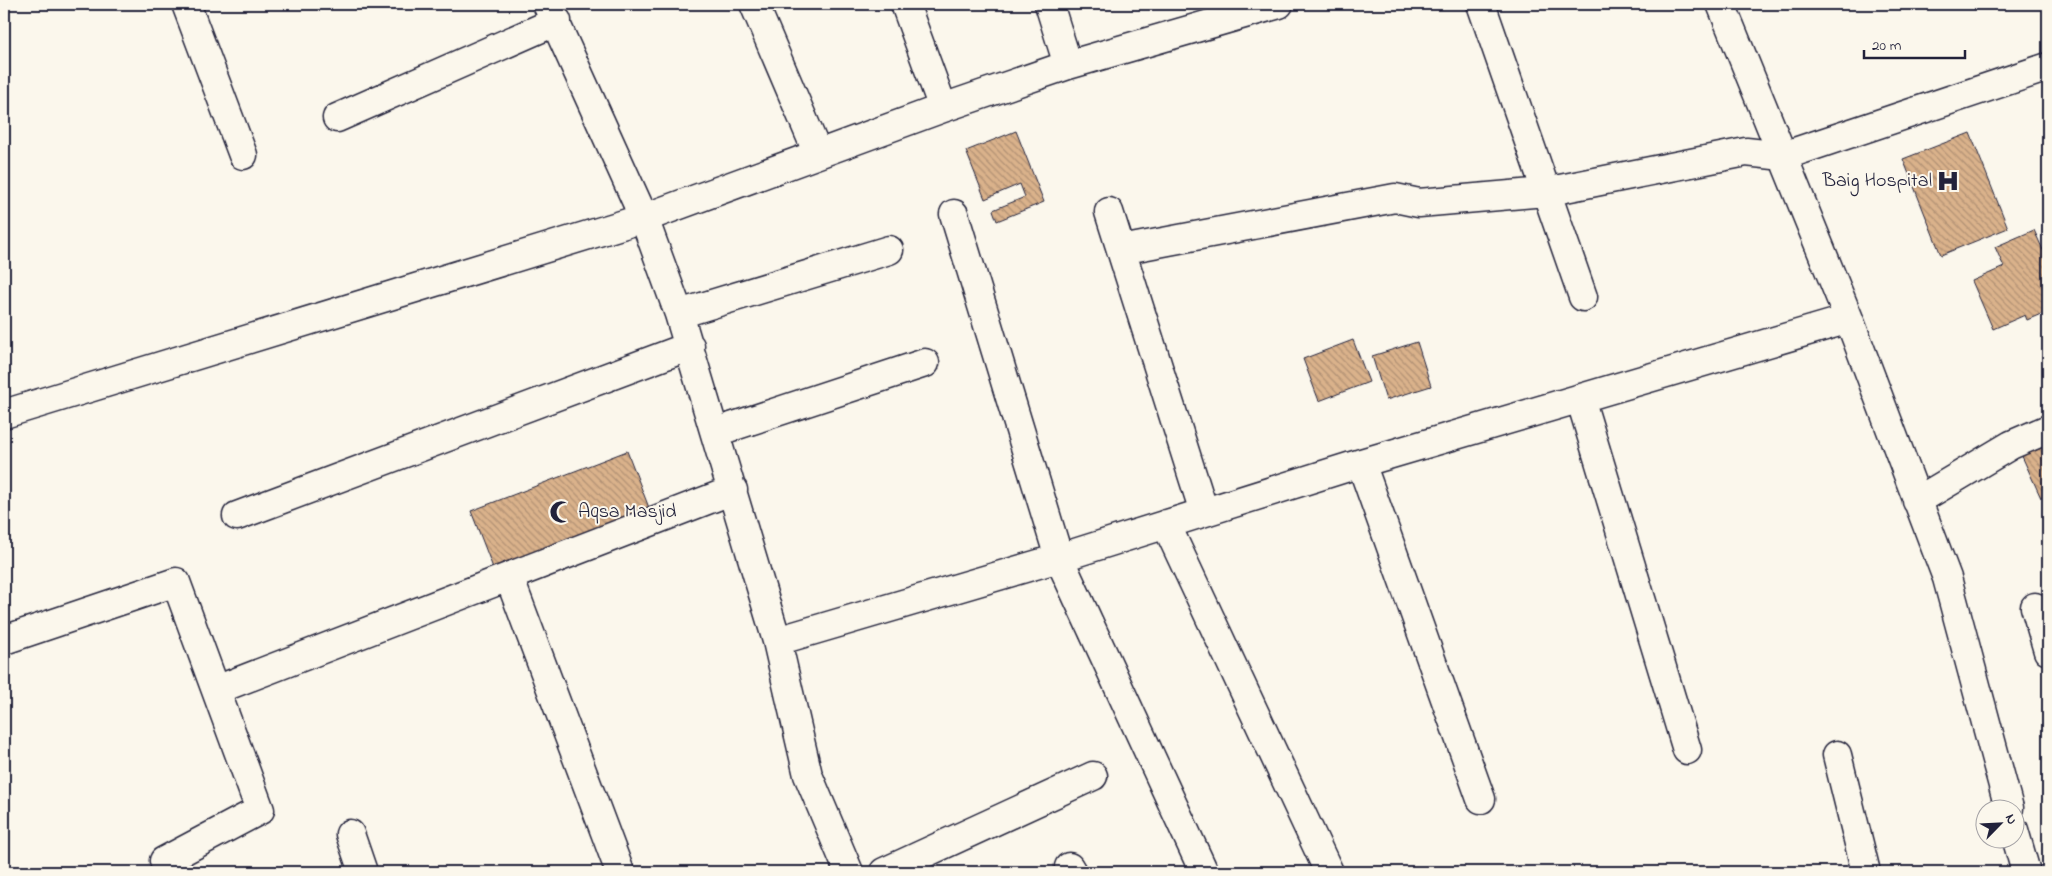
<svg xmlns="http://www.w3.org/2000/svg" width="2052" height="876" font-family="'Indie Flower',sans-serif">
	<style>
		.building { fill: url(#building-back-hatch); stroke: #22223b }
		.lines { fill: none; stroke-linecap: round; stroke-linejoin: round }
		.street-casing { stroke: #22223b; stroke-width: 31 }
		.street { stroke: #fbf7ec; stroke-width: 28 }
		.labels { text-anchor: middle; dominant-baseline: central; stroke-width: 4; stroke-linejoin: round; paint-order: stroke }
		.poi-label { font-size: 20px; fill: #22223b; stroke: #fbf7ec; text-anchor: end }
	</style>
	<defs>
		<pattern id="building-back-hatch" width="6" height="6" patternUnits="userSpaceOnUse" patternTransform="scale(1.25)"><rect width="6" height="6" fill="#dab28b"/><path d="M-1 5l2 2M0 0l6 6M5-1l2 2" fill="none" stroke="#b09073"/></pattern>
	</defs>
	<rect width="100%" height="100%" fill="#fbf7ec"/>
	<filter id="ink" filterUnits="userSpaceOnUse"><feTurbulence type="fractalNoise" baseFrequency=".02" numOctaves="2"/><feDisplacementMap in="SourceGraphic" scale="10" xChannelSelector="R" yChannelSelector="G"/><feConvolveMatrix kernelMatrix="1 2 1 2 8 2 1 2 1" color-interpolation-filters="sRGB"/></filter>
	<g filter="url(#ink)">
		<path class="building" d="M1016 131 1044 202 997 221 993 210 1025 197 1020 184 985 199 966 151Z
			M1970 133 2008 228 1941 255 1903 159Z
			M2034 230 2043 250 2048 248V311L2027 320 2025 315 1993 329 1972 281 2004 267 1995 247Z
			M1353 340 1369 382 1319 401 1303 359Z
			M1417 342 1431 386 1386 400 1372 356Z
			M2048 442V495L2041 498 2021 454Z
			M627 451 651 513 495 573 471 511Z"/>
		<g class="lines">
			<defs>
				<path id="street" d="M186 4 243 155
					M547 4 644 218 679 314 777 641 808 775 849 872
					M754 4 818 154
					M905 4 943 108
					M1049 4 1068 65
					M1481 4 1583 297
					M1721 4 1849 319 1947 578 2009 808
					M337 118 557 21
					M1109 212 1204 512
					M954 214 1059 558 1204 872
					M1121 250 1395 198 1419 203 1545 192 1746 152 1783 156 2048 67
					M679 314 889 250
					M1580 398 1687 750
					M4 414 644 218 943 108 1068 65 1279 4
					M716 432 925 363
					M1361 463 1481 799
					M1917 501 2011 445 2048 429
					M237 516 690 346
					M1166 524 1329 872
					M509 577 620 872
					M2035 607 2048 651
					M4 640 176 582 260 810 164 861 169 872
					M777 641 1059 558 1361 463 1849 319
					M216 690 733 490
					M1837 755 1866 872
					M2014 830 2026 872
					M350 834 363 872
					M1069 867 1072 872
					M884 872 1093 776"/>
			</defs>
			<use href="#street" class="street-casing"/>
			<use href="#street" class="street"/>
		</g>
	</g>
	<defs>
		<symbol id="hospital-bare" viewBox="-9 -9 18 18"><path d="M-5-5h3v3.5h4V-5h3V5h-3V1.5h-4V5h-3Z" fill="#22223b" stroke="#fbf7ec" stroke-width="2.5" paint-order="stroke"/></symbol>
		<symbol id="mosque-bare" viewBox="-9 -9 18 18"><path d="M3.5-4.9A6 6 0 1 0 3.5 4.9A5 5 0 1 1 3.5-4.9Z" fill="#22223b" stroke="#fbf7ec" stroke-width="2.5" paint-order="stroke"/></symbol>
	</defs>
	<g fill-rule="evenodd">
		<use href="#hospital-bare" x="1932" y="165" width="32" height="32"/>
		<use href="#mosque-bare" x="545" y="496" width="32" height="32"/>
	</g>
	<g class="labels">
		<g class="poi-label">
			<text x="1932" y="181">Baig Hospital</text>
			<text x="578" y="512" text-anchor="start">Aqsa Masjid</text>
		</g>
	</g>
	<rect width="2052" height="876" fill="none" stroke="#fbf7ec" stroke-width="20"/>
	<rect x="10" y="10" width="2032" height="856" fill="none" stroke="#22223b" stroke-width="2" filter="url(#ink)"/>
	<g transform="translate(2000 824) rotate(66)"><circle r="24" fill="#fbf7ec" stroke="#a4a2a5"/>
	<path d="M0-4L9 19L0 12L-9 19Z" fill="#22223b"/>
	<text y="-8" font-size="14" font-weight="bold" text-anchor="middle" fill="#22223b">N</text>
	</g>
	<path d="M1864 50v8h101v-8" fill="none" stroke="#22223b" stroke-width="2.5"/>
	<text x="1872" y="50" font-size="15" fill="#22223b" stroke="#fbf7ec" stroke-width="4" paint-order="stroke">20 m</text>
</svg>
